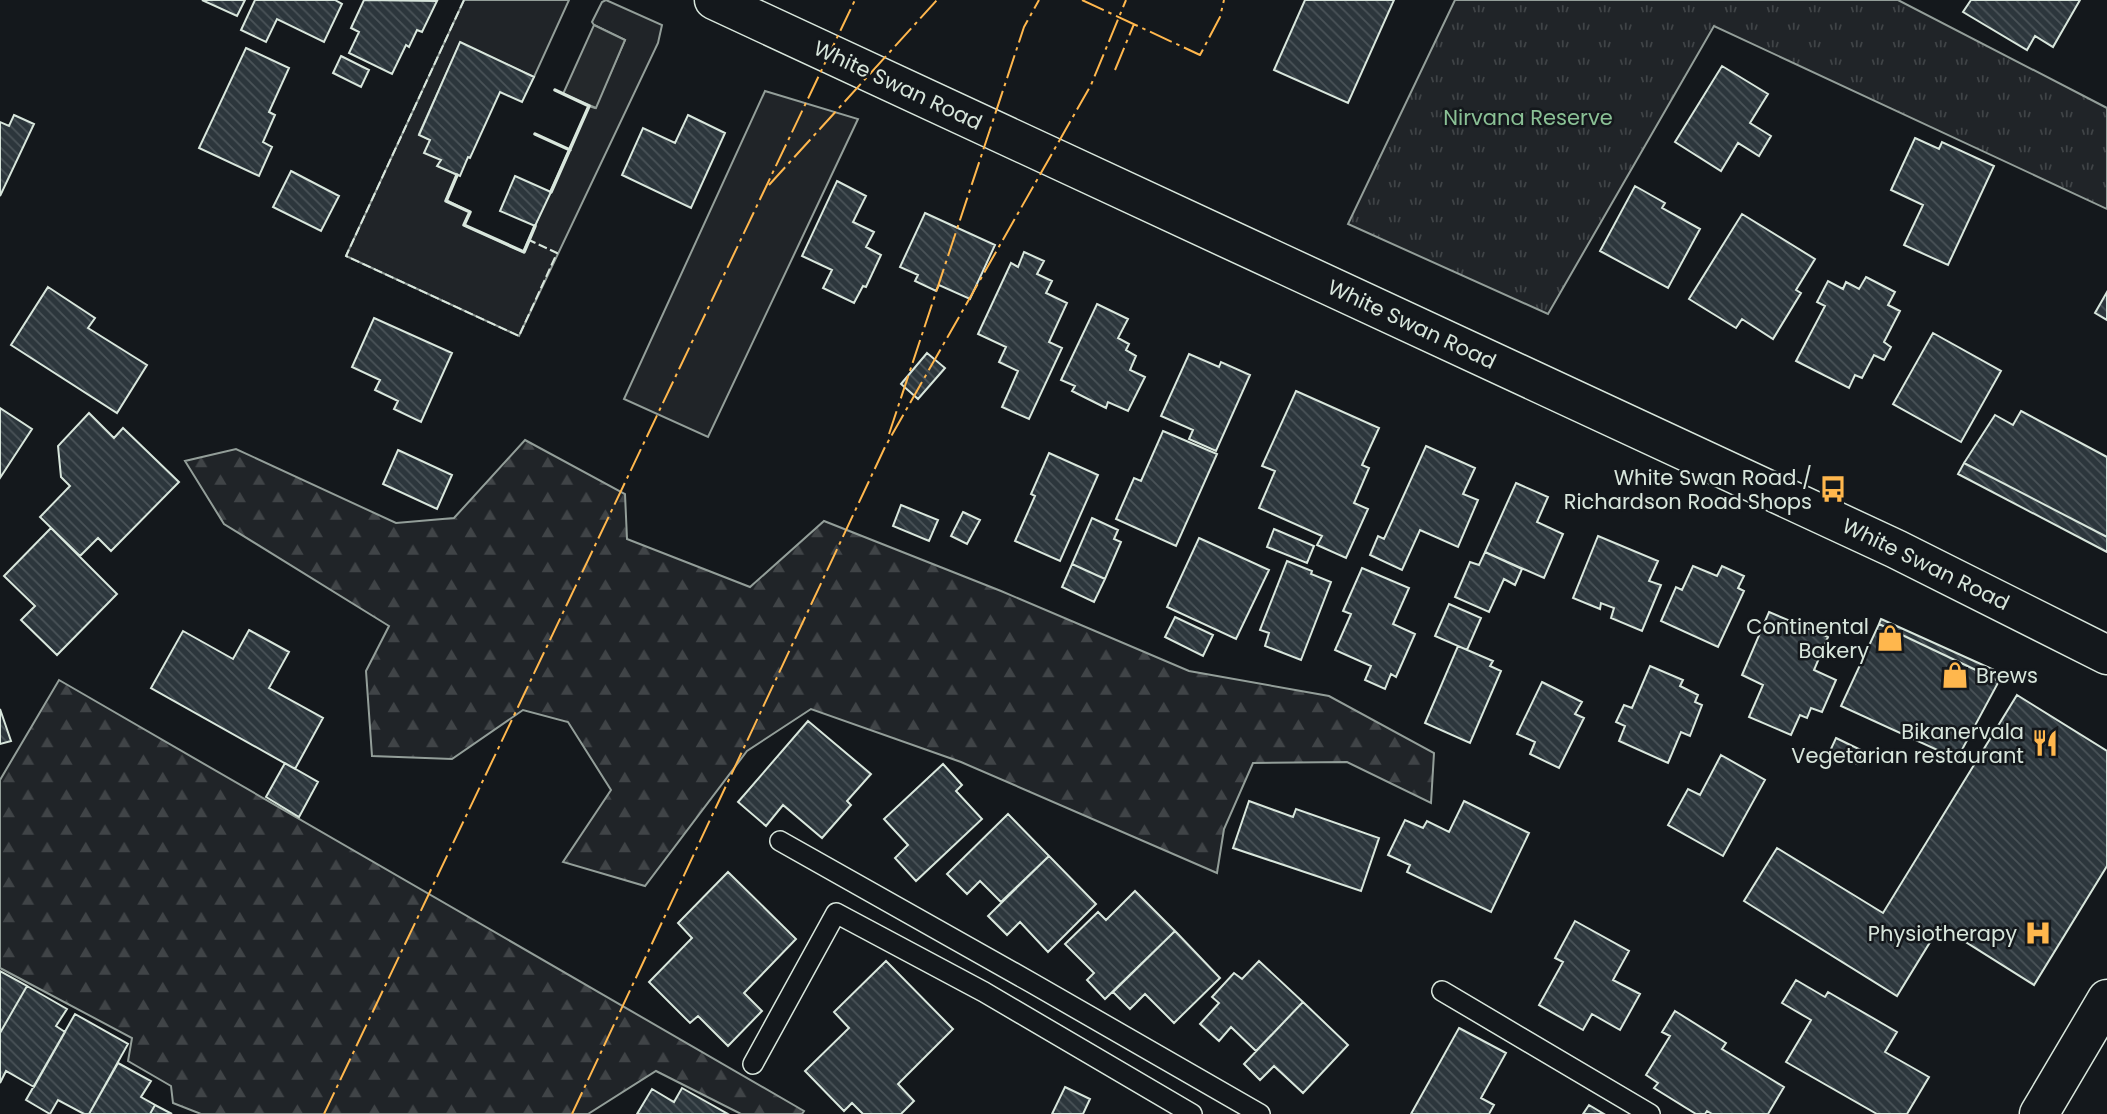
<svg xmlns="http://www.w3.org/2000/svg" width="2107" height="1114" font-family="Poppins,sans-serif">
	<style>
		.grass { fill: #202428; stroke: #939e99; stroke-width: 2 }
		.forest { fill: url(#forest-firs); stroke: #939e99; stroke-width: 2 }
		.park { fill: url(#park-tufts); stroke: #939e99; stroke-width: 2 }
		.parking { fill: #24282b; stroke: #939e99; stroke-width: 2 }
		.building { fill: url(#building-back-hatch); stroke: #d8e6dc; stroke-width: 2 }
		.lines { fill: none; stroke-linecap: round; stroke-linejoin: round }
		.service-casing { stroke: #d8e6dc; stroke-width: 22 }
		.secondary-casing { stroke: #d8e6dc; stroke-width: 41 }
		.service { stroke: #14181c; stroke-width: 19 }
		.secondary { stroke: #14181c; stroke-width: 38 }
		.fence { stroke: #d8e6dc; stroke-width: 2; stroke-dasharray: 9 3.5; stroke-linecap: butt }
		.wall { stroke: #d8e6dc; stroke-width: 3.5 }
		.power { stroke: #ffb74d; stroke-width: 2; stroke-dasharray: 24 5 3.5 5; stroke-linecap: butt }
		.labels { text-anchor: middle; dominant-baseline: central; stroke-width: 5; stroke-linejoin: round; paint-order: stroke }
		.street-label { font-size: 21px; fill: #d8e6dc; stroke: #14181c }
		.park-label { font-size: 21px; fill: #8ac095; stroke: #14181c }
		.poi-label { font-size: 21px; fill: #d8e6dc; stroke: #14181c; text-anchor: end }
	</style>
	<defs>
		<pattern id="forest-firs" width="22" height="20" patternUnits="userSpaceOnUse" patternTransform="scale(1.75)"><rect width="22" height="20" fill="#202428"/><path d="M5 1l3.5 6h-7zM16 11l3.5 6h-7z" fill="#404447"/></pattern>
		<pattern id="park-tufts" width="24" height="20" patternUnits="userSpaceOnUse" patternTransform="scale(1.75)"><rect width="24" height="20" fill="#202428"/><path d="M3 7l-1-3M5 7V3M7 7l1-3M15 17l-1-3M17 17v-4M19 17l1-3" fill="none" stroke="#404447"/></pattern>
		<pattern id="building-back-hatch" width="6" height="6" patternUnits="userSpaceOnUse" patternTransform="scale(1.75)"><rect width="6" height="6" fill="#2c363c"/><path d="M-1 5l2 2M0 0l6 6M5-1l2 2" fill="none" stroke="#4a5358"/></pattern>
	</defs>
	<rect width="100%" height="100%" fill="#14181c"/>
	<path class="grass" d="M464 0H569L534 77 460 43 419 134 430 140 441 160 438 166 457 175 446 200 470 212 464 225 523 252 589 106 595 108 625 40 594 25 592 22 602 2 606 0 662 25 658 43 519 336 346 256Z
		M765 91 858 119 708 437 624 399Z"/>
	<path class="forest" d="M525 440 625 494 627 539 750 587 824 521 1001 591 1189 671 1329 696 1434 753 1431 803 1347 762 1253 763 1224 829 1217 873 961 762 811 709 747 751 645 886 563 862 611 790 568 722 523 710 452 759 372 756 366 671 389 626 224 524 185 461 236 449 396 523 454 518Z
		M59 680 804 1111 802 1114H741L656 1071 588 1114H201L173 1103 171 1086 128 1061 132 1038 0 968V780Z"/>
	<path class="park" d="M1455 0H1898L2107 108V209L1714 26 1548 314 1348 224Z"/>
	<path class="parking" d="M594 25 625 40 596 108 563 94Z"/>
	<path class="building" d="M202 0H245L237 16Z
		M255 0H335L342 4 324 42 277 19 266 42 241 30Z
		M364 0 437 1 422 32 417 30 409 47 406 45 392 74 349 53 359 32 351 28Z
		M1305 0H1394L1348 103 1274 70Z
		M1971 0H2080L2053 47 2035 36 2027 50 1963 12Z
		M460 42 534 77 522 102 500 92 470 158 468 157 460 176 437 166 441 160 424 153 430 140 419 135Z
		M246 48 289 68 269 112 275 115 263 142 272 147 259 176 199 148Z
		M341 56 369 70 361 87 333 73Z
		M1722 66 1768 94 1750 123 1771 136 1759 156 1738 143 1721 171 1675 142Z
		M14 115 34 124 0 196V122L9 126Z
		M688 115 725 133 691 208 622 175 643 128 675 143Z
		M1915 138 1939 149 1942 142 1994 166 1948 265 1904 245 1923 205 1891 190Z
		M291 171 339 196 321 231 273 207Z
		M515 176 551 192 535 226 500 211Z
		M837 181 866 196 853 222 874 232 866 247 881 255 866 287 863 286 854 303 823 288 832 270 802 256Z
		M1635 186 1665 203 1662 208 1700 229 1668 288 1600 251Z
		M925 213 995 245 970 299 939 285 936 291 915 281 918 275 900 267Z
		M1742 214 1815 259 1796 290 1801 293 1773 339 1742 319 1736 328 1689 299Z
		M1024 252 1044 261 1037 274 1052 281 1046 293 1067 303 1049 342 1062 348 1029 419 1002 407 1018 371 999 362 1006 347 978 334 1011 263 1018 267Z
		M1866 277 1895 292 1888 305 1900 311 1884 342 1891 347 1884 360 1874 355 1862 378 1855 375 1849 388 1796 361 1825 306 1817 302 1828 281 1843 289 1846 282 1859 289Z
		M48 287 95 318 88 328 147 365 117 413 11 345Z
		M2107 292V320L2095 313Z
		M1097 304 1128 319 1118 338 1129 344 1126 350 1136 356 1130 370 1145 377 1128 411 1108 402 1106 408 1072 391 1075 386 1061 380Z
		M374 318 452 353 421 422 394 409 398 401 375 390 380 380 352 367Z
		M1933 333 2001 371 1961 442 1893 404Z
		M927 353 945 368 918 399 901 384Z
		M1189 354 1219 367 1221 362 1250 375 1216 451 1189 439 1193 430 1161 416Z
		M1296 391 1379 428 1362 465 1369 468 1354 503 1368 509 1346 558 1317 545 1322 536 1259 508 1275 471 1262 466Z
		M0 408 32 429 0 478Z
		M2021 411 2107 457V537L1964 463 1995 415 2013 425Z
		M89 413 114 438 123 428 179 482 111 551 98 538 80 556 40 517 70 486 61 477 58 446Z
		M1163 431 1217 454 1176 546 1116 519 1134 478 1141 481Z
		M1426 446 1475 468 1463 494 1478 500 1458 547 1420 530 1402 570 1370 555 1378 536 1384 539Z
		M398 450 452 475 437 509 383 484Z
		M1049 453 1098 475 1060 561 1015 541 1035 496 1031 494Z
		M1964 463 2107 537V552L1958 474Z
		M1516 483 1548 497 1537 522 1563 534 1544 578 1485 552Z
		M901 505 938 520 929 541 893 526Z
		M963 512 980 520 967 544 951 536Z
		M1092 518 1118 530 1114 539 1121 542 1105 579 1072 564Z
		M51 528 117 594 57 655 21 620 35 606 4 576Z
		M1274 529 1314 546 1307 563 1267 547Z
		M1598 536 1658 561 1649 581 1661 585 1642 631 1611 618 1614 608 1601 603 1600 609 1573 598Z
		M1199 538 1269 570 1236 639 1167 607Z
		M1485 552 1522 569 1515 585 1504 579 1489 612 1455 597 1470 562 1479 565Z
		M1287 561 1312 571 1311 574 1331 582 1301 660 1265 646 1269 633 1260 630Z
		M1072 564 1105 579 1094 602 1062 587Z
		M1693 566 1717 576 1722 566 1744 576 1738 588 1744 591 1718 647 1661 621 1676 587 1682 590Z
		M1362 568 1409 588 1393 624 1415 634 1396 677 1391 674 1385 689 1365 680 1371 666 1335 650 1351 614 1343 611Z
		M1449 604 1481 618 1467 650 1435 636Z
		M1769 612 1828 637 1814 670 1836 680 1822 712 1811 708 1807 718 1800 715 1791 735 1749 717 1763 685 1742 675Z
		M1175 617 1213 635 1203 656 1165 637Z
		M1881 619 2003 674 1999 681 1879 624Z
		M1879 624 1999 681 1957 759 1841 706Z
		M249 630 289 652 269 688 323 718 295 769 151 688 183 631 233 659Z
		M1458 646 1493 661 1490 666 1501 671 1470 743 1425 723Z
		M1650 666 1683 680 1680 686 1698 695 1695 702 1702 705 1690 736 1681 732 1668 763 1619 741 1625 726 1616 722 1624 705 1632 708Z
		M1542 682 1582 702 1575 714 1584 718 1559 768 1530 754 1535 742 1517 734Z
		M2017 695 2107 751V866L2034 985 1940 926 1897 996 1744 901 1777 848 1883 913Z
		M0 709 11 741 0 744Z
		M808 721 871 774 847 801 851 805 822 838 783 805 766 826 738 802Z
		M1836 738 1863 751 1857 764 1830 751Z
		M1721 755 1765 780 1723 856 1668 825 1688 789 1700 795Z
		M285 763 318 782 299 817 266 797Z
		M943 764 962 785 956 791 982 819 916 881 895 858 908 845 884 819Z
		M1249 801 1293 817 1296 809 1379 838 1361 891 1233 848Z
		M1464 801 1529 833 1491 912 1407 872 1410 865 1388 855 1405 820 1423 828 1427 821 1449 832Z
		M1008 814 1049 856 1001 902 980 881 967 894 947 874Z
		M1049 856 1096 904 1048 952 1020 922 1007 935 988 916Z
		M728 872 796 939 744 993 762 1011 728 1046 698 1016 690 1023 649 982 692 938 678 923Z
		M1135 891 1175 931 1105 999 1087 980 1094 973 1065 944 1098 912 1106 920Z
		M1575 921 1629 951 1613 980 1640 994 1620 1030 1592 1014 1583 1030 1539 1005 1563 962 1555 958Z
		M1175 931 1220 978 1174 1023 1145 994 1130 1009 1113 992Z
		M886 961 953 1029 898 1084 914 1101 901 1114H863L852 1103 844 1111 805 1071 849 1028 834 1012Z
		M1259 961 1303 1002 1256 1051 1231 1027 1219 1041 1200 1024 1219 1003 1212 997 1234 973 1242 979Z
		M0 971 27 986 0 1033Z
		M1796 980 1825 997 1828 992 1897 1032 1885 1052 1929 1077 1907 1114H1877L1786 1062 1811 1020 1782 1003Z
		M27 986 67 1009 56 1026 65 1032 34 1087 6 1071 0 1083V1033Z
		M1303 1002 1348 1045 1303 1093 1274 1066 1260 1080 1244 1064Z
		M1675 1011 1726 1043 1722 1049 1784 1087 1768 1114H1712L1707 1111 1705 1114H1696L1654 1088 1658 1083 1646 1075 1670 1036 1662 1032Z
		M75 1014 128 1044 89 1114H84L58 1100 50 1114 26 1100Z
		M1459 1028 1506 1053 1481 1098 1494 1105 1489 1114H1411Z
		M118 1063 151 1081 141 1097 155 1105 150 1114H89Z
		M1065 1087 1090 1099 1083 1114H1052Z
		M682 1088 728 1114H637L652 1089 674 1102Z
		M155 1105 172 1114H150Z
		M1589 1105 1604 1114H1583Z"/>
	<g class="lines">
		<defs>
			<path id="service" d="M780 841 1032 983 1260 1114
				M1442 991 1650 1114
				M753 1064 836 913 984 992 1192 1114"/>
			<path id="secondary" d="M714 0 1896 549 2107 655
				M2039 1114 2107 999"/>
		</defs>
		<use href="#service" class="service-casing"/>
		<use href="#secondary" class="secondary-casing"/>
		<use href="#service" class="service"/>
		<use href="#secondary" class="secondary"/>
		<path class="fence" d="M464 0 346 256 519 336 557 253 529 240"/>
		<path class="wall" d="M535 134 570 150
			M457 175 446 201 470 212 464 225 524 252 535 226
			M551 192 589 106 555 90"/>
		<path class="power" d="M1082 0 1200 55 1220 17 1224 0
			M1115 70 1134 24
			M769 185 937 0
			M889 434 1024 27 1039 0
			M324 1114 855 0
			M572 1114 885 447 1091 85 1126 0"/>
	</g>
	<defs>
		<symbol id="bus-bare" viewBox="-9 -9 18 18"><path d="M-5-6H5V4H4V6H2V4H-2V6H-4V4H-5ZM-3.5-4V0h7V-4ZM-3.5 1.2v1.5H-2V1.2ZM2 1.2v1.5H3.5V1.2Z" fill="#ffb74d" stroke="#14181c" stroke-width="2.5" paint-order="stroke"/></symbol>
		<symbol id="shop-bare" viewBox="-9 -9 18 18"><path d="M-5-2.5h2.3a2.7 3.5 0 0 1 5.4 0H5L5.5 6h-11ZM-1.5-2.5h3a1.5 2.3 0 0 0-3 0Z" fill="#ffb74d" stroke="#14181c" stroke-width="2.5" paint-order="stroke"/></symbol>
		<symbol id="restaurant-bare" viewBox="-9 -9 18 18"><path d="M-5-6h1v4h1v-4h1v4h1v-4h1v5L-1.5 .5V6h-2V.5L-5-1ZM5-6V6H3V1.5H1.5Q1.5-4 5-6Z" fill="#ffb74d" stroke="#14181c" stroke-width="2.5" paint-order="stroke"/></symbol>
		<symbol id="hospital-bare" viewBox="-9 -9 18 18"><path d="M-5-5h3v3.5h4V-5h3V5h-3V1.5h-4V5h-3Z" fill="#ffb74d" stroke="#14181c" stroke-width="2.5" paint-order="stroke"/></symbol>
	</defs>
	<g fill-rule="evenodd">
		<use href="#bus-bare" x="1814" y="470" width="38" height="38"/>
		<use href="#shop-bare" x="1871" y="619" width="38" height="38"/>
		<use href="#shop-bare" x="1936" y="656" width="38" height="38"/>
		<use href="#restaurant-bare" x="2026" y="724" width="38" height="38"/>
		<use href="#hospital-bare" x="2019" y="914" width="38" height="38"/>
	</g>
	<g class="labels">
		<g class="street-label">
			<text transform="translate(898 85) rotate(25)">White Swan Road</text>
			<text transform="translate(1412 324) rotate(25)">White Swan Road</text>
			<text transform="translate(1926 564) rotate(26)">White Swan Road</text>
		</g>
		<g class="park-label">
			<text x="1528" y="117">Nirvana Reserve</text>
		</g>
		<g class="poi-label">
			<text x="1812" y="477">White Swan Road /<tspan x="1812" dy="24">Richardson Road Shops</tspan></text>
			<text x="1869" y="626">Continental<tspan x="1869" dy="24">Bakery</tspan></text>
			<text x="1976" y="675" text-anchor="start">Brews</text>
			<text x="2024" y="731">Bikanervala<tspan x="2024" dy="24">Vegetarian restaurant</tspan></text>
			<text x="2017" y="933">Physiotherapy</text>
		</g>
	</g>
</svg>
